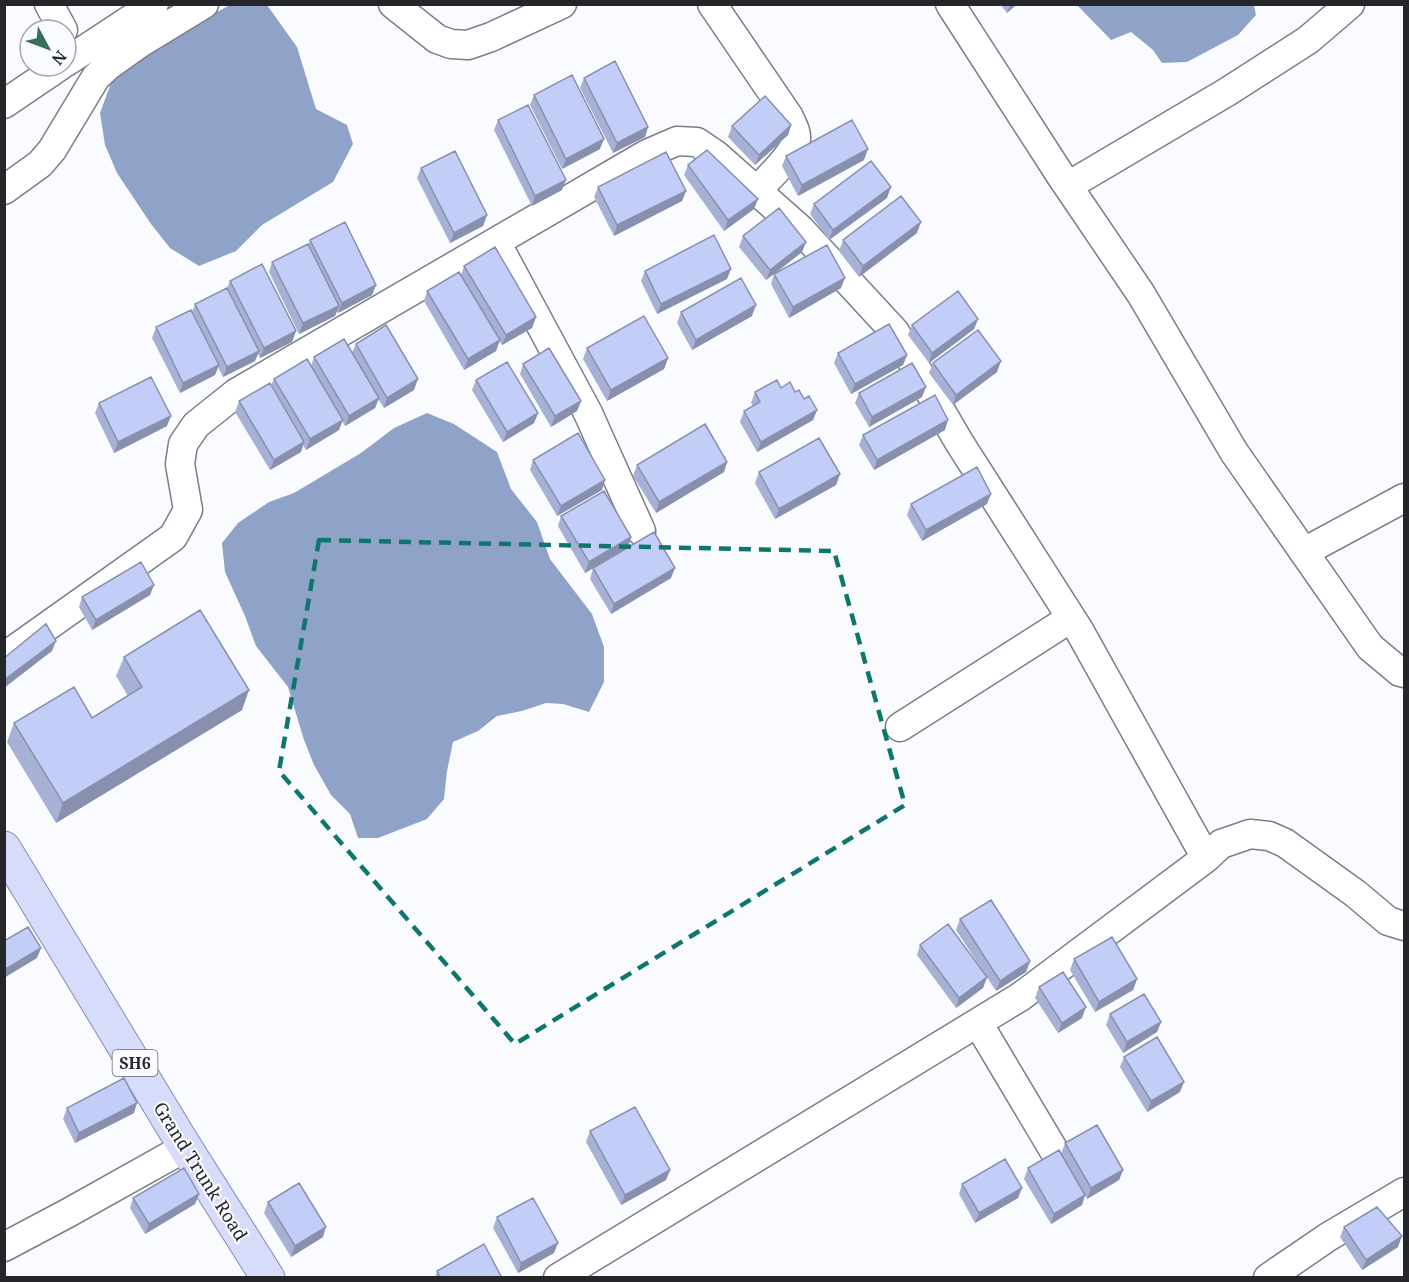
<svg xmlns="http://www.w3.org/2000/svg" width="1409" height="1282" font-family="'Noto Serif',serif">
	<style>
		.water { fill: #8fa3c8 }
		.lines { fill: none; stroke-linecap: round; stroke-linejoin: round }
		.minor-casing { stroke: #7b7e86; stroke-width: 31 }
		.primary-casing { stroke: #868daf; stroke-width: 35 }
		.minor { stroke: #fff; stroke-width: 28 }
		.primary { stroke: #d6dcfa; stroke-width: 33 }
		.wall { fill: #a7b1d5 }
		.shaded-wall { fill: #8890ae }
		.building { fill: #c2cef8; stroke: #8890ae; stroke-width: 1.5 }
		.marked { fill: none; stroke: #0f766e; stroke-width: 4.5; stroke-dasharray: 12 8; stroke-linejoin: round }
		.labels { text-anchor: middle; dominant-baseline: central; stroke-width: 4.5; stroke-linejoin: round; paint-order: stroke }
		.shield { fill: #fafbff; stroke: #656669; stroke-width: 1.5 }
		.shield-label { font-size: 16px; font-weight: bold; fill: #252629 }
		.street-label { font-size: 18px; fill: #252629; stroke: #fafbff }
	</style>
	<rect width="100%" height="100%" fill="#fafbff"/>
	<path class="water" d="M230 5H267L297 47 316 109 347 125 353 144 333 182 262 225 236 251 199 266 170 248 151 224 117 173 105 145 100 113 111 83 133 63 172 36Z
		M1077 5H1254L1256 15 1238 35 1187 62 1162 63 1153 50 1131 32 1111 40Z
		M427 413 454 424 497 452 511 489 537 522 550 559 592 614 604 647V682L589 712 563 704 546 703 522 711 497 716 478 731 453 742 447 771 444 799 427 819 378 838H358L350 814 331 795 314 765 304 740 288 687 256 646 245 616 225 572 222 543 238 523 269 502 294 493 361 453 394 428Z"/>
	<g class="lines">
		<defs>
			<path id="minor" d="M49 4 63 30
				M393 4 437 39 451 44 468 45 491 37 562 4
				M712 4 789 117C792 124 797 132 796 140 794 155 767 179 757 191
				M950 4 1061 176 1141 294 1234 452 1370 647 1400 672 1404 673
				M66 62 154 4
				M4 104 60 66
				M1068 186 1227 92 1308 40 1350 4
				M4 190 40 164 52 150 96 77 109 65 140 43 204 4
				M496 242 588 413 641 531
				M1304 552 1404 498
				M4 657 173 537 188 510 180 464 183 444 196 425 236 393 647 154 677 141 697 142 716 155 800 229 895 332 959 442 1079 630 1206 858
				M900 727 1071 618
				M978 1023 1062 1164
				M4 1247 68 1213 186 1147
				M558 1278 1020 997 1206 858 1221 844 1250 834 1269 836 1285 843 1356 894 1388 921 1404 926
				M1268 1278 1328 1237 1404 1192"/>
			<path id="primary" d="M4 848 182 1142 268 1278"/>
		</defs>
		<use href="#minor" class="minor-casing"/>
		<use href="#primary" class="primary-casing"/>
		<use href="#minor" class="minor"/>
		<use href="#primary" class="primary"/>
	</g>
	<path class="wall" d="M1000 4H1017L1007 13Z
		M584 78 648 127 645 137 613 153 580 88Z
		M534 95 600 149 562 169 530 105Z
		M498 120 562 190 532 206 494 130Z
		M791 125 788 135 755 165 728 137 732 126Z
		M786 156 864 160 798 196 782 166Z
		M688 165 758 199 754 209 724 231 684 175Z
		M421 168 487 215 483 226 450 243 417 178Z
		M598 187 686 191 682 201 614 236 594 197Z
		M887 198 829 240 810 214 814 204Z
		M917 233 859 277 839 251 843 240Z
		M743 236 806 242 802 252 775 274 841 288 789 318 771 284 774 274 766 280 739 247Z
		M310 240 376 285 372 295 338 313 337 311 335 316 299 334 269 272 272 262 308 245Z
		M464 266 536 317 532 328 502 345 499 341 496 351 464 370 424 301 427 291 461 275Z
		M645 271 727 279 657 314 641 281Z
		M230 281 296 331 292 342 260 358 258 354 255 361 223 377 218 367 215 375 180 393 152 338 156 327 192 312 195 304 227 288Z
		M681 312 752 316 692 350 677 323Z
		M978 319 974 329 929 363 908 335 912 325Z
		M356 344 414 390 384 408 378 399 375 408 345 426 342 421 339 430 306 450 303 445 301 452 270 470 235 412 239 401 271 386 274 379 311 366 314 357 352 352Z
		M587 348 668 358 664 369 607 401 583 359Z
		M838 353 907 355 903 365 851 394 834 363Z
		M933 363 997 372 953 405 929 373Z
		M523 364 581 401 577 411 551 427 520 374Z
		M476 380 538 413 534 423 503 442 472 390Z
		M781 388 795 392 817 410 813 420 757 452 740 422 744 411 753 406 751 403 755 392Z
		M859 393 922 397 869 427 855 403Z
		M99 403 167 426 114 453 95 413Z
		M945 430 874 470 859 445 863 435Z
		M533 460 602 490 557 516 530 470Z
		M727 462 724 472 656 513 633 476 637 465Z
		M759 472 840 474 836 485 775 519 755 483Z
		M911 504H987L922 541 907 515Z
		M561 516 631 537 628 547 585 573 558 526Z
		M593 568 671 578 611 614 590 579Z
		M150 595 92 630 79 607 82 597Z
		M124 657 242 710 56 823 7 742 14 723 92 718 128 696 116 676Z
		M960 919 1030 961 1026 972 996 991 956 930Z
		M920 945 987 977 983 988 956 1008 917 955Z
		M1074 959 1137 979 1133 990 1095 1012 1070 970Z
		M1039 987 1082 1018 1058 1033 1035 998Z
		M1110 1014 1161 1022 1157 1032 1123 1053 1106 1025Z
		M1124 1057 1180 1092 1147 1112 1120 1067Z
		M67 1108 134 1113 75 1143 63 1119Z
		M590 1131 670 1170 666 1180 621 1205 586 1142Z
		M1065 1143 1123 1170 1119 1180 1087 1199 1085 1195 1082 1205 1051 1224 1024 1179 1028 1168 1061 1154Z
		M962 1184 1018 1198 975 1223 959 1194Z
		M199 1194 195 1204 145 1234 130 1208 133 1198Z
		M268 1202 323 1237 291 1257 264 1213Z
		M497 1217 554 1253 518 1273 493 1228Z
		M1344 1227 1398 1247 1362 1270 1340 1237Z
		M437 1271 502 1278H435Z"/>
	<path class="shaded-wall" d="M1013 4H1017L1007 13 1009 8Z
		M791 125 788 135 755 165 759 155Z
		M648 127 645 137 613 153 617 143Z
		M604 139 600 149 562 169 566 159Z
		M868 149 864 160 798 196 802 185Z
		M566 180 562 190 532 206 535 196Z
		M891 187 887 198 829 240 833 230Z
		M686 191 682 201 614 236 617 225Z
		M758 199 754 209 724 231 728 220Z
		M487 215 483 226 450 243 454 233Z
		M921 222 917 233 859 277 863 266Z
		M806 242 802 252 766 280 770 270Z
		M731 269 727 279 657 314 661 304Z
		M845 278 841 288 789 318 793 307Z
		M376 285 372 295 338 313 342 303Z
		M756 305 752 316 692 350 696 340Z
		M339 306 335 316 299 334 303 323Z
		M536 317 532 328 502 345 506 335Z
		M978 319 974 329 929 363 932 353Z
		M296 331 292 342 260 358 264 348Z
		M500 340 496 351 464 370 468 359Z
		M259 351 255 361 223 377 227 367Z
		M907 355 903 365 851 394 855 384Z
		M668 358 664 369 607 401 611 390Z
		M1001 361 997 372 953 405 956 395Z
		M219 365 215 375 180 393 183 383Z
		M418 379 414 390 384 408 387 398Z
		M926 387 922 397 869 427 872 417Z
		M379 398 375 408 345 426 349 416Z
		M581 401 577 411 551 427 555 416Z
		M817 410 813 420 757 452 761 442Z
		M538 413 534 423 503 442 507 432Z
		M171 416 167 426 114 453 118 442Z
		M343 420 339 430 306 450 310 439Z
		M948 420 945 430 874 470 877 460Z
		M304 442 301 452 270 470 274 460Z
		M727 462 724 472 656 513 659 502Z
		M840 474 836 485 775 519 779 509Z
		M605 480 602 490 557 516 561 506Z
		M991 494 987 504 922 541 926 530Z
		M631 537 628 547 585 573 589 562Z
		M675 568 671 578 611 614 614 604Z
		M154 585 150 595 92 630 96 620Z
		M56 641 52 651 4 688V680Z
		M249 690 242 710 56 823 63 803Z
		M41 948 37 958 4 978V970Z
		M1030 961 1026 972 996 991 1000 981Z
		M987 977 983 988 956 1008 959 998Z
		M1137 979 1133 990 1095 1012 1099 1002Z
		M1086 1007 1082 1018 1058 1033 1062 1023Z
		M1161 1022 1157 1032 1123 1053 1127 1042Z
		M1184 1082 1180 1092 1147 1112 1151 1101Z
		M137 1103 134 1113 75 1143 79 1133Z
		M670 1170 666 1180 621 1205 625 1195Z
		M1123 1170 1119 1180 1087 1199 1091 1188Z
		M1022 1188 1018 1198 975 1223 979 1213Z
		M199 1194 195 1204 145 1234 149 1224Z
		M1085 1195 1082 1205 1051 1224 1054 1214Z
		M326 1227 323 1237 291 1257 295 1246Z
		M1402 1236 1398 1247 1362 1270 1366 1260Z
		M558 1243 554 1253 518 1273 521 1263Z"/>
	<path class="building" d="M615 61 648 127 617 143 584 78Z
		M572 75 604 139 566 159 534 95Z
		M765 96 791 125 759 155 732 126Z
		M528 105 566 180 535 196 498 120Z
		M852 120 868 149 802 185 786 156Z
		M707 150 758 199 728 220 688 165Z
		M455 151 487 215 454 233 421 168Z
		M666 152 686 191 617 225 598 187Z
		M871 161 891 187 833 230 814 204Z
		M901 196 921 222 863 266 843 240Z
		M779 208 806 242 770 270 743 236Z
		M345 222 376 285 342 303 310 240Z
		M714 235 731 269 661 304 645 271Z
		M308 244 339 306 303 323 272 262Z
		M827 245 845 278 793 307 774 274Z
		M495 247 536 317 506 335 464 266Z
		M262 264 296 331 264 348 230 281Z
		M459 272 500 340 468 359 427 291Z
		M741 278 756 305 696 340 681 312Z
		M227 288 259 351 227 367 195 304Z
		M958 291 978 319 932 353 912 325Z
		M191 310 219 365 183 383 156 327Z
		M644 316 668 358 611 390 587 348Z
		M889 324 907 355 855 384 838 353Z
		M386 325 418 379 387 398 356 344Z
		M978 330 1001 361 956 395 933 363Z
		M344 339 379 398 349 416 314 357Z
		M549 348 581 401 555 416 523 364Z
		M307 359 343 420 310 439 274 379Z
		M507 362 538 413 507 432 476 380Z
		M912 363 926 387 872 417 859 393Z
		M151 377 171 416 118 442 99 403Z
		M777 380 781 388 790 382 795 392 799 390 804 399 809 396 817 410 761 442 744 411 760 402 755 392Z
		M270 383 304 442 274 460 239 401Z
		M935 395 948 420 877 460 863 435Z
		M705 424 727 462 659 502 637 465Z
		M578 433 605 480 561 506 533 460Z
		M819 438 840 474 779 509 759 472Z
		M977 467 991 494 926 530 911 504Z
		M604 491 631 537 589 562 561 516Z
		M654 532 675 568 614 604 593 568Z
		M141 562 154 585 96 620 82 597Z
		M200 610 249 690 63 803 14 723 74 687 92 718 142 687 124 657Z
		M46 624 56 641 4 680V658Z
		M991 900 1030 961 1000 981 960 919Z
		M948 924 987 977 959 998 920 945Z
		M28 927 41 948 4 970V941Z
		M1112 937 1137 979 1099 1002 1074 959Z
		M1063 972 1086 1007 1062 1023 1039 987Z
		M1144 994 1161 1022 1127 1042 1110 1014Z
		M1157 1037 1184 1082 1151 1101 1124 1057Z
		M124 1078 137 1103 79 1133 67 1108Z
		M635 1107 670 1170 625 1195 590 1131Z
		M1097 1125 1123 1170 1091 1188 1065 1143Z
		M1059 1150 1085 1195 1054 1214 1028 1168Z
		M1005 1159 1022 1188 979 1213 962 1184Z
		M184 1168 199 1194 149 1224 133 1198Z
		M299 1183 326 1227 295 1246 268 1202Z
		M533 1198 558 1243 521 1263 497 1217Z
		M1377 1207 1402 1236 1366 1260 1344 1227Z
		M484 1244 502 1278H441L437 1271Z"/>
	<path class="marked" d="M319 540 834 551 905 805 515 1044 279 771Z"/>
	<g class="labels">
		<rect class="shield" x="112.5" y="1050" width="45" height="26" rx="4.5"/>
		<g class="shield-label">
			<text x="135" y="1063">SH6</text>
		</g>
		<g class="street-label">
			<text transform="translate(201 1171) rotate(58)">Grand Trunk Road</text>
		</g>
	</g>
	<rect width="1409" height="1282" fill="none" stroke="#252629" stroke-width="12"/>
	<g transform="translate(48 48) rotate(131)"><circle r="28" fill="#fafbff" stroke="#a5a6a9" stroke-width="1.5"/>
	<path d="M0-4.5L10 22L0 15L-10 22Z" fill="#34705a"/>
	<text y="-9" font-size="16" font-weight="bold" text-anchor="middle" fill="#252629">N</text>
	</g>
</svg>
